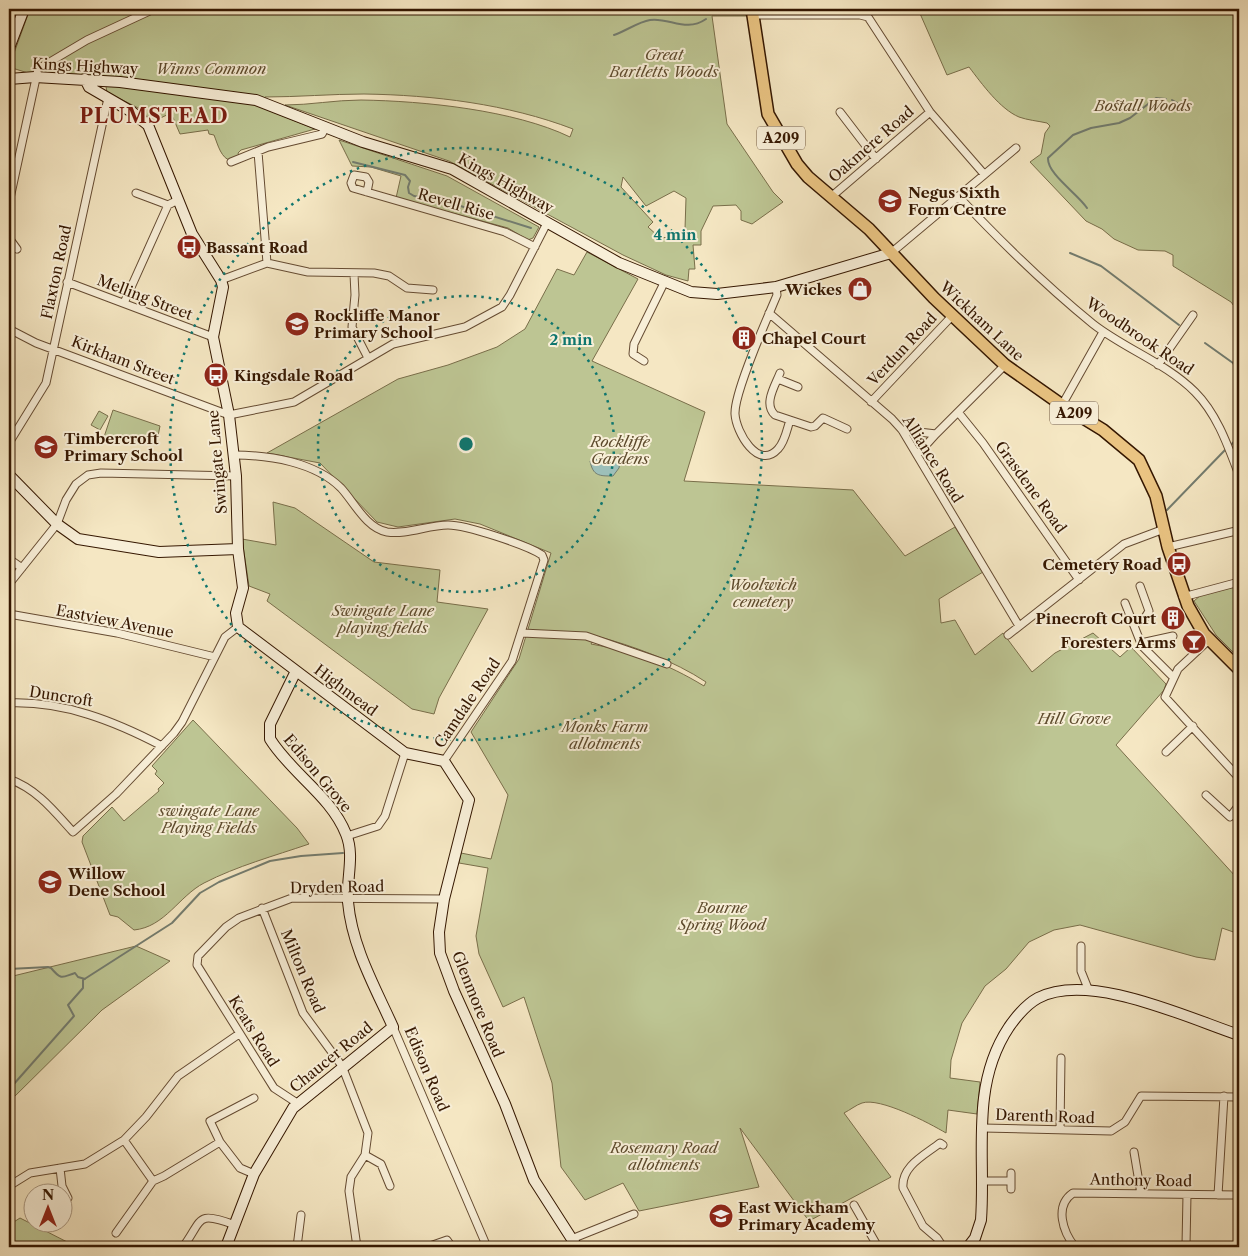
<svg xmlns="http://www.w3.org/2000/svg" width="1248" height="1256" font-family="'Libre Caslon Text',serif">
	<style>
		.green { fill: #bdc593; stroke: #796e4a; fill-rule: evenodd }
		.water { fill: #9dbfb9; stroke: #737c6f }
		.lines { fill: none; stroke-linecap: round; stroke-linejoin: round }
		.stream { stroke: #737c6f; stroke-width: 2 }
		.street-casing { stroke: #654b32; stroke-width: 9 }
		.secondary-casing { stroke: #351701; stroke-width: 12 }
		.primary-casing { stroke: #351701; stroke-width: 14 }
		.street { stroke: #f8efd8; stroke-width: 7 }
		.secondary { stroke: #f8efd8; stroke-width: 10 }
		.primary { stroke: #eac482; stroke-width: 11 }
		.ring { fill: none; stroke: #0f766e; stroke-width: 2.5; stroke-dasharray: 2.5 5 }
		.labels { text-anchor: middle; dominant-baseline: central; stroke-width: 4; stroke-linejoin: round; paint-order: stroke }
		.shield { fill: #f8efd8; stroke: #705842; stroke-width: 1 }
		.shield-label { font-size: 14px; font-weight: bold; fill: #351701 }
		.park-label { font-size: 15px; font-style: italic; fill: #5e4b2d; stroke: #f8efd8 }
		.street-label { font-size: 15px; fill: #351701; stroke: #f8efd8 }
		.poi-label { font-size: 15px; font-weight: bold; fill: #351701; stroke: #f8efd8; text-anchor: start }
		.district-label { font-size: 20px; font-weight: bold; letter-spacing: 1px; fill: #7a1f14; stroke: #f8efd8 }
		.centre { fill: #0f766e; stroke: #f8efd8; stroke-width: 2.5 }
		.ring-label { font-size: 15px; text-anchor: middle; font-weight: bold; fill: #0f766e; stroke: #f8efd8; stroke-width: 4; stroke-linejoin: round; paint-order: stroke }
	</style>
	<rect width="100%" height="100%" fill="#f5e7c3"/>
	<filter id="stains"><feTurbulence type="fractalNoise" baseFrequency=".004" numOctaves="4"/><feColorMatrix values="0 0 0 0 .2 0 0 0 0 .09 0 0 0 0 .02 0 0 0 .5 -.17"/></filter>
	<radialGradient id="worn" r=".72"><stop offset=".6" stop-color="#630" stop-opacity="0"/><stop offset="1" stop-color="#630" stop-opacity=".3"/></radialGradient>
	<path class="green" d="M30 9H717V11H746V16H712L727 124 773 192 783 202 752 224 741 220V211L736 205 713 206 701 231V245H693L695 269H689L688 281 666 275 623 255 449 161 285 105C310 105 335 100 361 100 424 101 514 110 570 137L573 129C508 104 433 95 364 94 331 94 298 97 265 97L263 108 315 129 241 150 238 153 239 156 232 161C221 159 218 145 214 135L209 134 208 130 180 134 171 113 152 122 142 110 107 92 104 76 28 73 9 67ZM623 177 646 206 674 191 686 198 685 229 670 238 659 237 648 227 653 222 621 187Z
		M918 9H1239V313L1231 302 1173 266V255L1165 251 1138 250 1114 239 1102 229 1086 221 1030 162 1041 154 1045 133 1050 126 1047 123C1038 121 1027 120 1019 117 1000 109 982 84 969 67L947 75Z
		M339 140 447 176 539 227 533 238 528 240 508 228 396 198 401 176 371 167 352 166Z
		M587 252 638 279 592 361 705 412 684 481 853 490 905 556 955 527 983 572 939 599 941 623 955 620 975 655 1003 633 1032 672 1055 653 1093 633 1120 657 1131 647 1166 684 1164 690 1116 745 1236 877 1239 873V934L1222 928 1215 960 1196 957 1080 925 1054 930 1029 942 1006 969 985 986 962 1023 951 1060 950 1078 980 1082 977 1114 948 1110 946 1133C929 1123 880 1097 862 1103 856 1105 850 1110 844 1113L891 1177 809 1221 740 1128 759 1187 639 1211 623 1183 585 1200 561 1167 552 1083 524 997 503 1007 479 954 476 936 488 868 459 863 461 853 491 859 508 795 471 732 519 659 551 553 480 524 455 519 398 527 377 522 320 463 267 453 398 379 448 365 497 347 525 329 557 269 574 275ZM596 636C634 646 674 661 706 682L704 686C666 663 635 652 591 644Z
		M113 410 160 426 157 441 103 440Z
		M99 411 108 416 100 430 91 425Z
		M273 502 295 508 374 562 440 570 437 602 488 609 439 698 434 714 412 709 267 601 270 594 249 586 242 539 276 545Z
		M1239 586V658L1216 635 1194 601 1201 595Z
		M193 720 297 828 309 844C274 856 237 866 204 883 179 896 165 927 134 930L118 917 110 915 82 842 83 836 112 807 124 821 159 791 158 789 164 783 155 774 157 771 152 766Z
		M136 946 170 961 102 1010 9 1102V1072L14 1067 9 1060V977Z
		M20 1218 77 1247H9V1225Z"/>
	<path class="water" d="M621 454 619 468 613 476C599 476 593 476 590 461Z"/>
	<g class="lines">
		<path class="stream" d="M614 35C626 31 638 22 650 20 669 17 686 33 706 19
			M1172 100 1181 105
			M353 162 405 175 410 181 408 187 409 193 414 196 451 203 531 228
			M1087 208C1078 194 1047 174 1048 158L1073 135 1091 128 1119 123 1130 118 1156 98 1166 99
			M1070 253 1101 266 1179 325
			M1205 343 1233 363 1239 373
			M1231 445 1239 436
			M1167 510 1225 450
			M9 969 48 967 51 968C62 981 62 977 75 973L78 977 85 979
			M9 1092 13 1085 74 1016 68 1005 83 988V980L172 923 200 893 219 882 270 861 301 856 343 853"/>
		<defs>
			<path id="street" d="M752 15H860L868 17 930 112 984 174
				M840 112 876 159
				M231 162 268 147 322 134 326 127
				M367 192 369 182 366 177 354 175 351 183 353 188 505 232 535 247
				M136 193 168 205
				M958 196C1001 242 1044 284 1093 324 1125 349 1166 363 1195 392 1217 414 1228 446 1239 475
				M831 197 930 112
				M9 203 38 69 87 40 154 9
				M9 238 17 249
				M891 253 1016 148
				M267 263 308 272 374 273 389 276 407 288 433 290
				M354 274 355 295 352 327 368 358
				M221 280 267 263 258 152
				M67 282 213 337
				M776 287 777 295C767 319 734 392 735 414 736 432 758 471 778 449 785 442 787 429 790 420
				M124 303 168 205 178 200
				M769 313 892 419 902 430 1019 626
				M9 329 36 343 229 415 294 402 393 344 465 327 502 307 510 295 547 223
				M644 361 633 354 634 344 664 283
				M1158 365 1193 315
				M780 373C775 386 763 404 775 415L811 427 815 426 823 418 847 429
				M778 379 798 387
				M871 402 952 316
				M1062 405 1103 332
				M958 412 983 443 1079 580
				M902 430 936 434 1005 365
				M9 443 46 383 108 98
				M234 455C269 455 315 462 341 488 354 502 366 528 387 532 407 535 428 525 448 525 466 525 527 545 542 555L544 560 512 661 444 761
				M917 455 936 434
				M1168 547 1236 531 1239 528
				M9 559 22 568
				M9 584 57 524 66 500 76 484 88 475 101 473 236 476
				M1183 597 1239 582
				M1125 603 1142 646 1173 677
				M9 614 117 633 215 657
				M1133 624 1144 619 1149 611 1140 586
				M522 633 586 636 667 664
				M1008 635 1124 544 1164 529
				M1210 639 1178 669 1165 697 1239 778
				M1141 643 1173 636
				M9 703C64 701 114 721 162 746
				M1166 752 1193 726
				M9 779C37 789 54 811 73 832L116 794 174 733 182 722 225 637 238 627
				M1206 795 1230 817 1239 805
				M347 836 378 826 385 816 405 753
				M262 908 303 1013 342 1066 368 1133 365 1155 351 1177 349 1191 357 1247
				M1081 946V971L1089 991
				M393 1027 487 1247
				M297 1103 274 1088 197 965 198 956 226 927 239 918 292 898 444 899
				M983 1128 1111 1131 1125 1122 1141 1096 1239 1097
				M1060 1130 1061 1058
				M124 1140 153 1181 164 1176 220 1142 240 1168 254 1174
				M220 1142 210 1121 254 1098
				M1134 1152 1141 1194
				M365 1155 381 1164 390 1186
				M60 1168 62 1186 68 1198
				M982 1181H1011V1173
				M1011 1181V1189
				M9 1186 30 1173 85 1164 124 1140 146 1117 178 1076 239 1034
				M1218 1195 1224 1096
				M854 1205 878 1247
				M116 1233 153 1181
				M574 1238 634 1214
				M1186 1245 1187 1195
				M183 1247C203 1220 195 1210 235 1225
				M297 1247 301 1215
				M427 1247 447 1240 452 1247
				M943 1247 937 1238 923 1226 903 1188C901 1166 925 1155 940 1143L943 1145
				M1075 1247C1063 1232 1054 1206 1073 1193L1239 1195"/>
			<path id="secondary" d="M9 48 24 9
				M9 79 35 77 120 82 256 100 363 142 452 169 619 263 691 292 717 294 776 287 891 253
				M85 79 89 87 132 112 148 125 192 234 221 280 223 287 213 337 229 415 236 476 238 549 243 588 236 613 238 627 405 753 444 761 469 800 444 899 439 932 440 953 454 991 505 1104 534 1180 577 1247
				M9 475 57 524 78 539 159 552 238 549
				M226 1247 254 1174 293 1108 393 1027C375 987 352 947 348 902 346 879 355 856 346 834 331 796 291 773 270 739V724L296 671
				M968 1247 975 1238 981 1220C984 1179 979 1138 984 1098 987 1073 995 1048 1009 1027 1016 1017 1027 1004 1038 998 1089 971 1188 1018 1239 1035"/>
			<path id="primary" d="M752 9 768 114 797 164 808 177 869 229 934 298 1005 365 1059 403 1103 430 1139 460 1156 496 1168 547 1188 606 1204 634 1239 669"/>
		</defs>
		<use href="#street" class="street-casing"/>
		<use href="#secondary" class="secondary-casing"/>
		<use href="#primary" class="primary-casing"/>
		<use href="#street" class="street"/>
		<use href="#secondary" class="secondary"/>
		<use href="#primary" class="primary"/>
	</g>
	<g class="ring">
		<circle cx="466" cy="444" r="148"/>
		<circle cx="466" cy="444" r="296"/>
	</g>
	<defs>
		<symbol id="school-disc" viewBox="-11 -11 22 22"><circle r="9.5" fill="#8f2418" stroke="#f8efd8"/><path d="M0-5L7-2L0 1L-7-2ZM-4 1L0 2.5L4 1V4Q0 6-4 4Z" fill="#fff"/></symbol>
		<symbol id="bus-disc" viewBox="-11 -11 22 22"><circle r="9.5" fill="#8f2418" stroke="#f8efd8"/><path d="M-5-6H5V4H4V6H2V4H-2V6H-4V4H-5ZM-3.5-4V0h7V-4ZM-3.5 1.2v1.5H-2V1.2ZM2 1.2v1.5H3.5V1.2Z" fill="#fff"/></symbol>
		<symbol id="shop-disc" viewBox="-11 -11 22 22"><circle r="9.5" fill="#8f2418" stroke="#f8efd8"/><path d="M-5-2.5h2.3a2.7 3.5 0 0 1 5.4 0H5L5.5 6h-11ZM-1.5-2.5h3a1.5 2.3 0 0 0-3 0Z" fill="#fff"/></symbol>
		<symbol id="building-disc" viewBox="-11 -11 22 22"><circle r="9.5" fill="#8f2418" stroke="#f8efd8"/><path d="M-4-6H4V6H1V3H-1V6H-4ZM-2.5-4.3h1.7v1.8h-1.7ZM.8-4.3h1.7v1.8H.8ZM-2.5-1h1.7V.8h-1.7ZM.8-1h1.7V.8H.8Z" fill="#fff"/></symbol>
		<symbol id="bar-disc" viewBox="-11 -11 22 22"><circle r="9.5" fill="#8f2418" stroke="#f8efd8"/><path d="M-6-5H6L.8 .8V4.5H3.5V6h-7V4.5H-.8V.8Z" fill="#fff"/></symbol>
	</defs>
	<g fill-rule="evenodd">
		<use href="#school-disc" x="876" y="187" width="28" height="28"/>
		<use href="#bus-disc" x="175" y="233" width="28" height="28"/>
		<use href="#shop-disc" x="846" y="275" width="28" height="28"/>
		<use href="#school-disc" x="283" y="310" width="28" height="28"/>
		<use href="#building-disc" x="730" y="324" width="28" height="28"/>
		<use href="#bus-disc" x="202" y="361" width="28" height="28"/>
		<use href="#school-disc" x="32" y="433" width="28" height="28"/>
		<use href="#bus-disc" x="1165" y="550" width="28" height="28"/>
		<use href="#building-disc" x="1159" y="604" width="28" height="28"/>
		<use href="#bar-disc" x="1180" y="628" width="28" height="28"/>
		<use href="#school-disc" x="36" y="868" width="28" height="28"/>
		<use href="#school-disc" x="707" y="1202" width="28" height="28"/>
	</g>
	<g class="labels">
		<g class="shield">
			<rect x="757" y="126.5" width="48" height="23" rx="4"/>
			<rect x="1050" y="401.5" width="48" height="23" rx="4"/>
		</g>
		<g class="shield-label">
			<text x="781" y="138">A209</text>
			<text x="1074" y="413">A209</text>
		</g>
		<g class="park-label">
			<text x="664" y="54">Great<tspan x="664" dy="17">Bartletts Woods</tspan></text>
			<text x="211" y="68">Winns Common</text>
			<text x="1143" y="105">Bostall Woods</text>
			<text x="620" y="441">Rockliffe<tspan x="620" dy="17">Gardens</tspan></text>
			<text x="763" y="584">Woolwich<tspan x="763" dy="17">cemetery</tspan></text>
			<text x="383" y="610">Swingate Lane<tspan x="383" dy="17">playing fields</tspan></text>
			<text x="1074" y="718">Hill Grove</text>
			<text x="605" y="726">Monks Farm<tspan x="605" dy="17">allotments</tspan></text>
			<text x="209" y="810">swingate Lane<tspan x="209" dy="17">Playing Fields</tspan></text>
			<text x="722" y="907">Bourne<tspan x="722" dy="17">Spring Wood</tspan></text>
			<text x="664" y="1147">Rosemary Road<tspan x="664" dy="17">allotments</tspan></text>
		</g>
		<g class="street-label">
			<text transform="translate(85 66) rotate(3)">Kings Highway</text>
			<text transform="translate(871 144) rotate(-41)">Oakmere Road</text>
			<text transform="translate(506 183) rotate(29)">Kings Highway</text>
			<text transform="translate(456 204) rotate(16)">Revell Rise</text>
			<text transform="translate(56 272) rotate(-78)">Flaxton Road</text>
			<text transform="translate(145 297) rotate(21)">Melling Street</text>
			<text transform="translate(982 321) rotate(43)">Wickham Lane</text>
			<text transform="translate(1140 336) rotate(34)">Woodbrook Road</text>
			<text transform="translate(902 349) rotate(-47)">Verdun Road</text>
			<text transform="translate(123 360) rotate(21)">Kirkham Street</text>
			<text transform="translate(933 459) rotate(58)">Alliance Road</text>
			<text transform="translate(217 462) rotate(-95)">Swingate Lane</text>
			<text transform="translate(1031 487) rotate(54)">Grasdene Road</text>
			<text transform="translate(115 621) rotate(11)">Eastview Avenue</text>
			<text transform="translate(346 690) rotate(37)">Highmead</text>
			<text transform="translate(61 696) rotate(9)">Duncroft</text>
			<text transform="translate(467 703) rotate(-56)">Camdale Road</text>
			<text transform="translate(318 773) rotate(50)">Edison Grove</text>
			<text transform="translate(337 887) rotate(-1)">Dryden Road</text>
			<text transform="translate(303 971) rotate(67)">Milton Road</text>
			<text transform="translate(478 1004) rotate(68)">Glenmore Road</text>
			<text transform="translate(254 1031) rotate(58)">Keats Road</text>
			<text transform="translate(331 1057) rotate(-39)">Chaucer Road</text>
			<text transform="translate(427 1069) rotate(67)">Edison Road</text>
			<text transform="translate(1045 1116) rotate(2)">Darenth Road</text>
			<text transform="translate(1141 1180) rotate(1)">Anthony Road</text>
		</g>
		<g class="poi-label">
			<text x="908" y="192">Negus Sixth<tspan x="908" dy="17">Form Centre</tspan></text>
			<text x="206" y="247">Bassant Road</text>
			<text x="842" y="289" text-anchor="end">Wickes</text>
			<text x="314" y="315">Rockliffe Manor<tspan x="314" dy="17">Primary School</tspan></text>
			<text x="762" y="338">Chapel Court</text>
			<text x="234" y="375">Kingsdale Road</text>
			<text x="64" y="438">Timbercroft<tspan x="64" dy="17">Primary School</tspan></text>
			<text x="1162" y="564" text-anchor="end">Cemetery Road</text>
			<text x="1156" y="618" text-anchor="end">Pinecroft Court</text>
			<text x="1176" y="642" text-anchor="end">Foresters Arms</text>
			<text x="68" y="873">Willow<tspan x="68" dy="17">Dene School</tspan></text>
			<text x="738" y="1207">East Wickham<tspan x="738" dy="17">Primary Academy</tspan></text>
		</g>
		<g class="district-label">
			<text x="154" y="116">PLUMSTEAD</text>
		</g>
	</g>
	<circle cx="466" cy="444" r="8" class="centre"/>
	<g class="ring-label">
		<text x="675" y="240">4 min</text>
		<text x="571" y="345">2 min</text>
	</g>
	<rect width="1248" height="1256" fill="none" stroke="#f5e7c3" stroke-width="30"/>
	<rect x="10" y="10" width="1228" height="1236" fill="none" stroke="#351701" stroke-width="2.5"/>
	<rect x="15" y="15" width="1218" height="1226" fill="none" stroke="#351701"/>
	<g transform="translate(48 1208)"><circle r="24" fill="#f8efd8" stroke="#aa9982"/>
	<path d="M0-4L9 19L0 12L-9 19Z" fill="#8f2418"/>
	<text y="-8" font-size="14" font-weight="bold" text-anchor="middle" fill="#351701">N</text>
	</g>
	<rect width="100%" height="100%" filter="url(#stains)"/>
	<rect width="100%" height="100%" fill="url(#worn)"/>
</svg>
